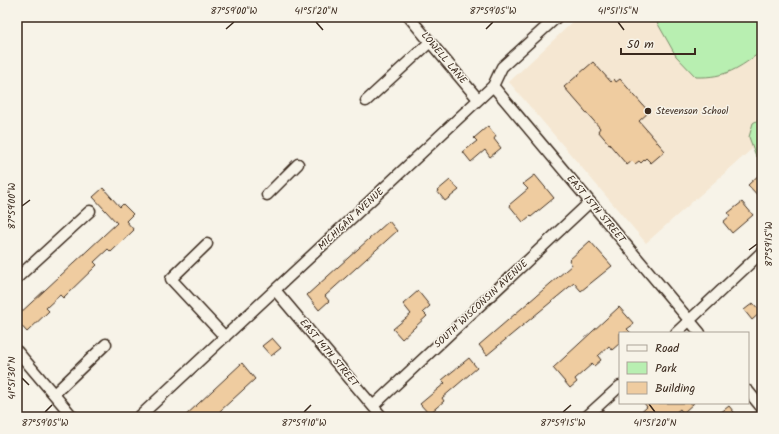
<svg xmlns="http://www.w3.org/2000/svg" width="779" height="434" font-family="Kalam,sans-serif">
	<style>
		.built { fill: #f5e7d2 }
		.green { fill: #b8efb1; stroke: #7a8c68 }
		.building { fill: #efcca0; stroke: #3b2a1e }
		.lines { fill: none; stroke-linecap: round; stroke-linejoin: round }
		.street-casing { stroke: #3b2a1e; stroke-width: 13 }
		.street { stroke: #f7f3e8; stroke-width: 10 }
		.ticks { fill: none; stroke: #3b2a1e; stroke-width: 1.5 }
		.poi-dot { fill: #3b2a1e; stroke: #f7f3e8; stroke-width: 1.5 }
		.labels { text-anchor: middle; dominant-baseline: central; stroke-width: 3; stroke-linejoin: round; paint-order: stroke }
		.street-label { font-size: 10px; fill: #3b2a1e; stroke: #f7f3e8 }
		.poi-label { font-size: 10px; fill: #3b2a1e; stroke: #f7f3e8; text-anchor: start }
		.neatline { fill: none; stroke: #3b2a1e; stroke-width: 1.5 }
		.ticks-label { font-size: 10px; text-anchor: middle; fill: #3b2a1e }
	</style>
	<rect width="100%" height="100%" fill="#f7f3e8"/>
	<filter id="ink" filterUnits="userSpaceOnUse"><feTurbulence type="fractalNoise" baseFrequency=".025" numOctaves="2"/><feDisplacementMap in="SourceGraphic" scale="8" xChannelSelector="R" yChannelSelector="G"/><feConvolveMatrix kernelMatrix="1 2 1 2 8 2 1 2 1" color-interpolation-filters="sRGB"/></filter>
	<g filter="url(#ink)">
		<path class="built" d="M578 17H762V140L646 243 509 82Z"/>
		<path class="green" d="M654 17H762V51C739 68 726 78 696 77L676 56Z
			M762 117V158L756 156 749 137 753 123Z"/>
		<path class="building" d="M593 62 611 82 614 79 616 82 620 79 649 112 639 121 665 151 651 163 646 158 641 163 639 161 635 164 632 161 627 165 598 131 600 128 564 87Z
			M488 126 496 136 494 139 501 148 490 157 485 150 471 162 463 152 477 141 474 138Z
			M762 172V200L748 185Z
			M535 175 554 198 531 217 530 216 523 222 509 205 528 189 523 184Z
			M450 180 459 190 445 201 437 191Z
			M103 188 120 207 123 204 133 214 126 221 134 230 111 252 108 249 94 262 97 265 63 298 60 295 46 308 49 311 27 332 17 321V316L117 223 93 197Z
			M742 202 753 215 732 233 723 222 730 216 728 213Z
			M389 221 397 231 325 296 329 301 319 310 307 295Z
			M590 241 612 266 581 291 574 283 487 355 479 345 572 265 569 260Z
			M418 291 430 306 423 312 427 316 402 339 393 329 411 314 403 304Z
			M753 303 761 312 752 320 744 310Z
			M619 307 634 324 627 329 631 333H620V343L612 350 609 346 598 356 601 360 594 366 592 364 575 379 577 382 570 388 553 368Z
			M272 338 281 348 271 356 262 346Z
			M469 358 477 368 442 398 444 401 429 414 420 404 445 383 442 380Z
			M242 363 255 379 220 411 221 412 215 417H184Z
			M644 403H694L683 413 680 409 670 417H636L647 407Z
			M729 406 738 417H715Z"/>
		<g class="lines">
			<defs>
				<path id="street" d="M409 17 478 99
					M493 86 700 333
					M366 101 430 42
					M267 195 298 164
					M207 244 171 279 225 337
					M17 278 90 211
					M275 290 382 417
					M676 333 762 252
					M17 351 73 417
					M748 391 762 408
					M54 394 106 344
					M373 406 590 202
					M139 417 493 86 502 67 557 17
					M586 417 620 386"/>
			</defs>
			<use href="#street" class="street-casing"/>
			<use href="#street" class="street"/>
		</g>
	</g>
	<path class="ticks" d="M316 22 323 30M618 22 624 30M226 29 234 22M486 29 493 22M22 206 30 200M749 250 757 244M22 378 29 385M649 404 655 412M45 412 52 405M304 412 311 405M563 412 571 405"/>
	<circle class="poi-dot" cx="648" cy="111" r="4"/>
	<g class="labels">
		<g class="street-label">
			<text transform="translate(444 58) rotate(50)">LOWELL LANE</text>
			<text transform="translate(596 209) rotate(50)">EAST 15TH STREET</text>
			<text transform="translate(351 219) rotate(-43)">MICHIGAN AVENUE</text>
			<text transform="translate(481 304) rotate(-43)">SOUTH WISCONSIN AVENUE</text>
			<text transform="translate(329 353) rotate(50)">EAST 14TH STREET</text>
		</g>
		<g class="poi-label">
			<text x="656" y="111">Stevenson School</text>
		</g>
	</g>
	<rect width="779" height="434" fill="none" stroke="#f7f3e8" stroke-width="44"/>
	<rect x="619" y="332" width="130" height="72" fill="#f7f3e8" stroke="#aca397"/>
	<rect x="627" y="345" width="20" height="6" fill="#f7f3e8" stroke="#aca397"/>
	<text x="655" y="352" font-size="12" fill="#3b2a1e">Road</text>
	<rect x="627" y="362" width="20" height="12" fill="#b8efb1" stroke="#aca397"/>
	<text x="655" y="372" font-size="12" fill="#3b2a1e">Park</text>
	<rect x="627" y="382" width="20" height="12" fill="#efcca0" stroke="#aca397"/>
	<text x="655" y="392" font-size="12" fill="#3b2a1e">Building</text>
	<path d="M621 48v6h74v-6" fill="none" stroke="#3b2a1e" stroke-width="2"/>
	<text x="627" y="48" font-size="12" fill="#3b2a1e" stroke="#f7f3e8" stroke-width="3" paint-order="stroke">50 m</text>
	<rect x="22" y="22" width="735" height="390" class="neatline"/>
	<g class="ticks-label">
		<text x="234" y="14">87°59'00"W</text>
		<text x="316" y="14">41°51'20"N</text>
		<text x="493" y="14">87°59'05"W</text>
		<text x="618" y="14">41°51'15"N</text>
		<text transform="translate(11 206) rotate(-90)" y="4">87°59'00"W</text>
		<text transform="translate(768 244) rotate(-90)" y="4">87°59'15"W</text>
		<text transform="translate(11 378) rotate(-90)" y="4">41°51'30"N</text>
		<text x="45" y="426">87°59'05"W</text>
		<text x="304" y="426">87°59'10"W</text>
		<text x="563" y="426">87°59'15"W</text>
		<text x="655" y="426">41°51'20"N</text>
	</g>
</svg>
